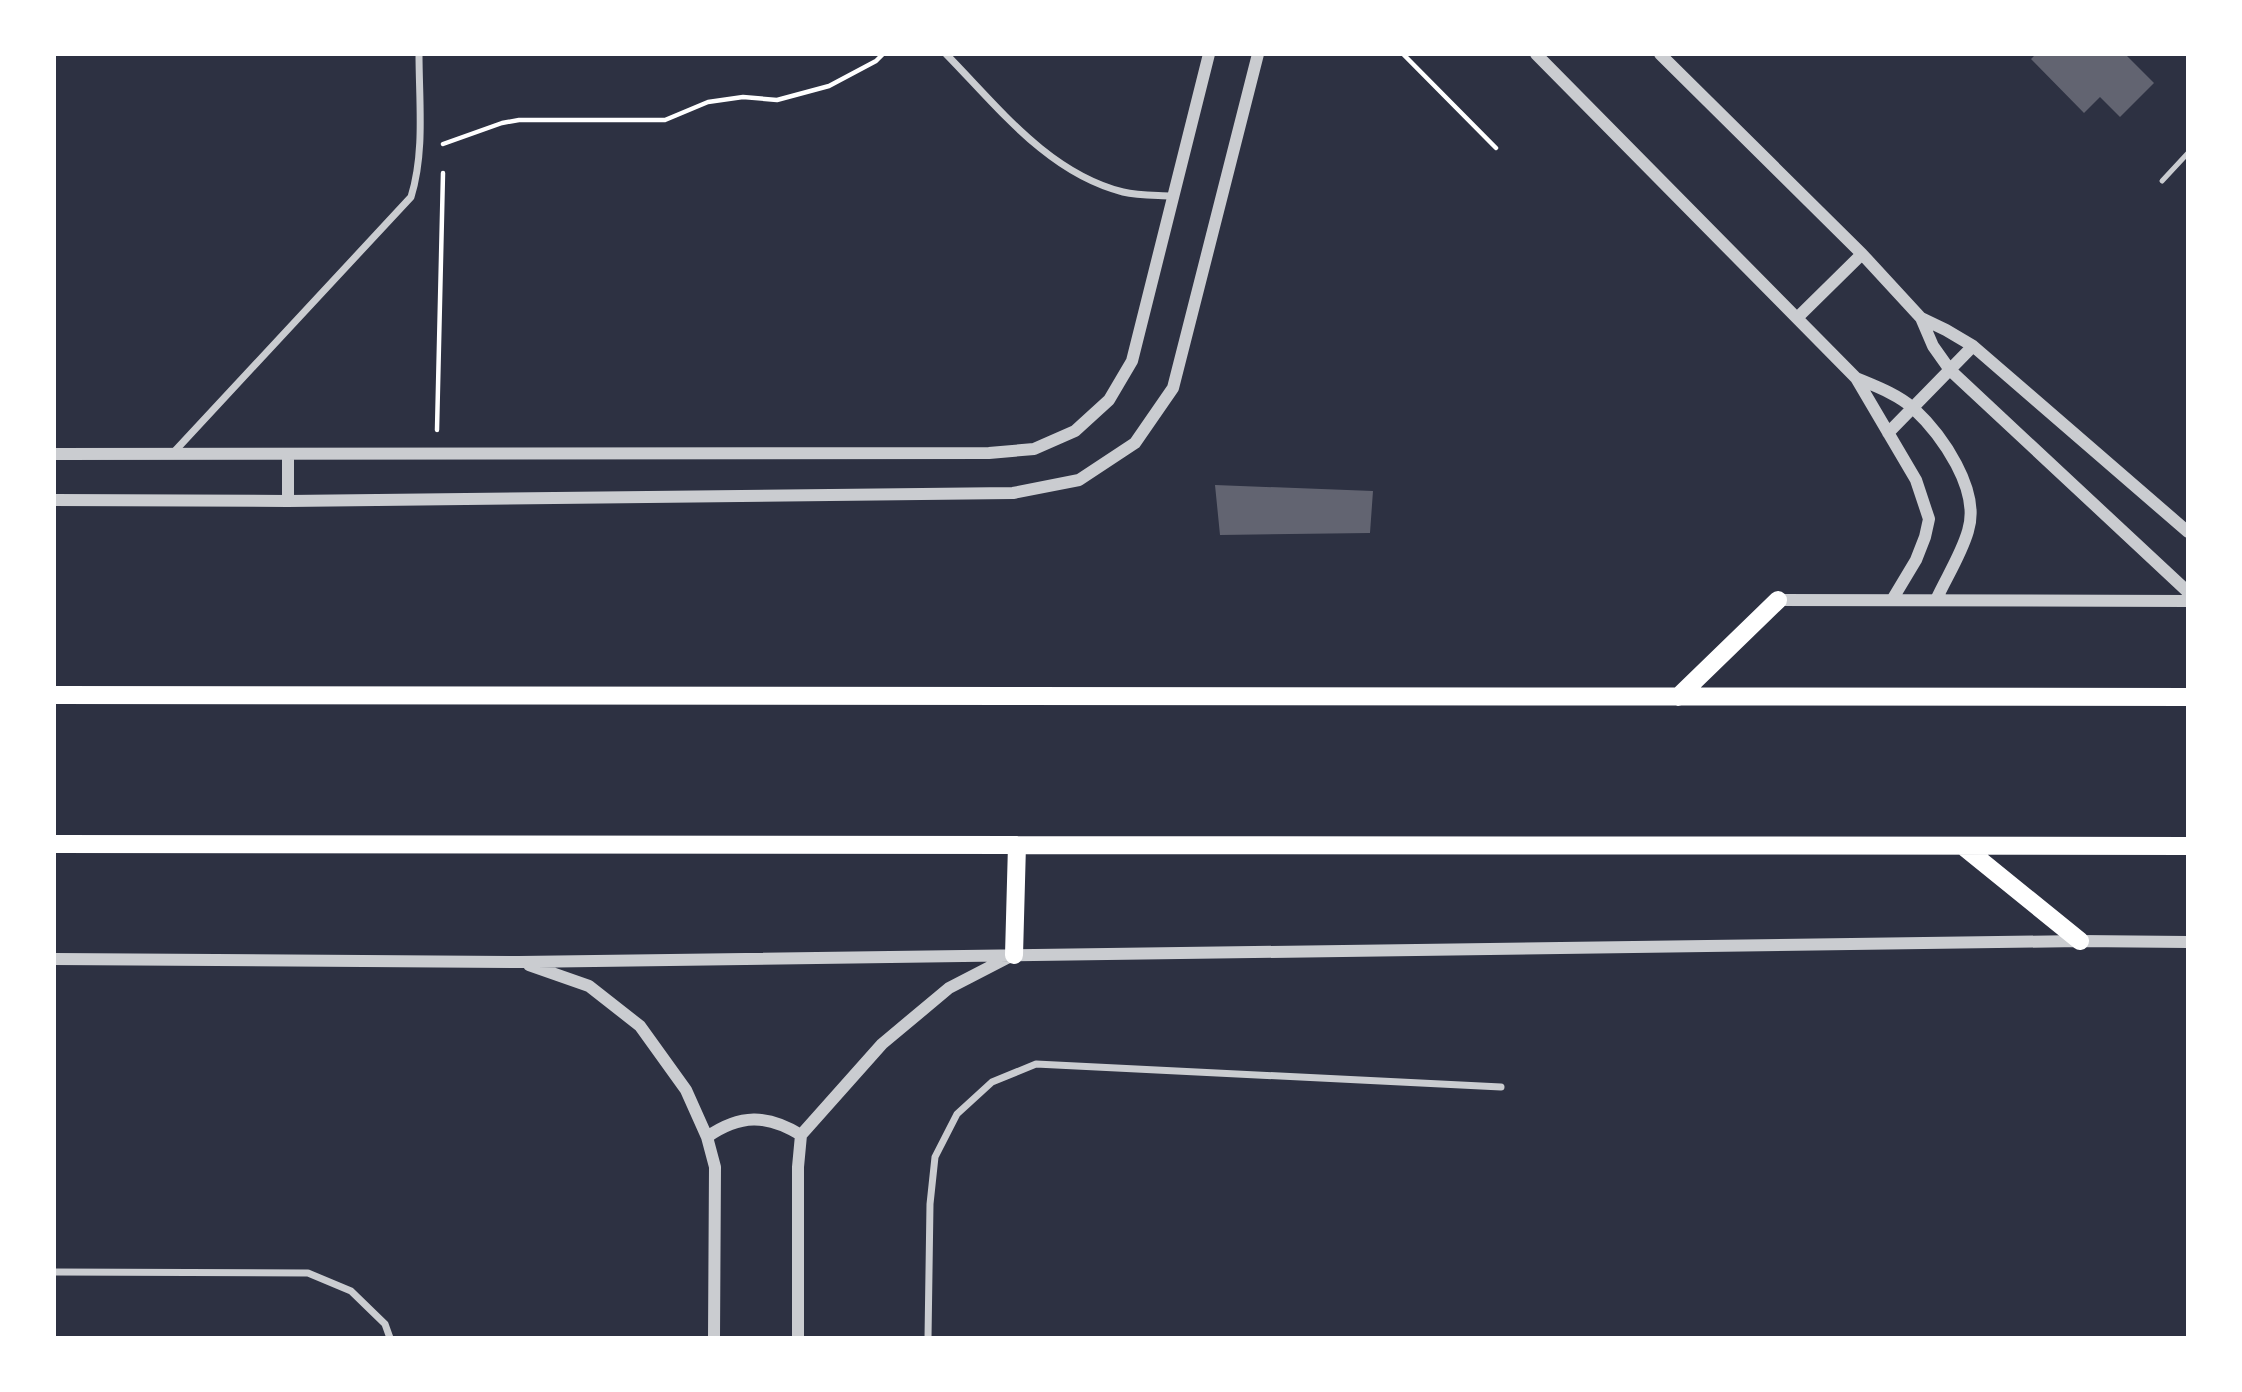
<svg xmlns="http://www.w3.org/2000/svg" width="2242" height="1392" font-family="Quicksand,sans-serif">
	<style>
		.building { fill: #626471 }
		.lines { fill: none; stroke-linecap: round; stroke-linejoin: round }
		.path { stroke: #fff; stroke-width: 4.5 }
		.service { stroke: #caccd0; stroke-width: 5 }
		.minor { stroke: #caccd0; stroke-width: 7 }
		.tertiary { stroke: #caccd0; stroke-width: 12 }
		.primary { stroke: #fff; stroke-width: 18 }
	</style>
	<rect width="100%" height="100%" fill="#2d3142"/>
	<path class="building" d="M2036 54H2125L2154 83 2120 117 2100 97 2084 113 2031 59Z
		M1215 485 1373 491 1370 533 1220 535Z"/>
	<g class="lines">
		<path class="path" d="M1403 54 1496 148
			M443 144 502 123 519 120H665L708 102 743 97 777 100 829 86 876 61 883 54
			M437 430 443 173"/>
		<path class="service" d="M2162 181 2188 153"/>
		<path class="minor" d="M946 54C998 107 1048 173 1123 192 1139 196 1157 195 1172 196
			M173 453 411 197C425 152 419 101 419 54
			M54 1272 308 1273 351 1291 385 1324 390 1338
			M928 1338 930 1204 935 1157 957 1114 992 1082 1036 1064 1501 1087"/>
		<path class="tertiary" d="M1536 54 1856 378 1916 480 1929 519 1925 537 1916 560 1892 600
			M1660 54 1862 254 1921 318 1933 346 1950 370 2188 592
			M1797 318 1862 254
			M1921 318 1946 330 1973 346 2188 532
			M1856 378C1875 386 1897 394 1913 408 1942 435 1981 490 1968 531 1961 555 1946 578 1936 600
			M1888 433 1973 346
			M54 454 989 453 1034 449 1075 431 1109 400 1132 361 1209 54
			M288 454V501
			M54 500 288 501 1013 493 1079 480 1135 443 1173 388 1258 54
			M1778 600 2188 601
			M54 959 519 962 2080 941 2188 942
			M529 965 589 986 640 1026 686 1090 707 1137 715 1167 714 1338
			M707 1137C740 1114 767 1114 801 1135
			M798 1338V1167L801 1135 882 1044 949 988 1009 957"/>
		<path class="primary" d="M54 695 2188 697
			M1678 697 1778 600
			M54 844 2188 846
			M1964 847 2080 941
			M1014 955 1017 845"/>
	</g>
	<rect width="2242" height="1392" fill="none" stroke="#ffffff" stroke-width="112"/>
</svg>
